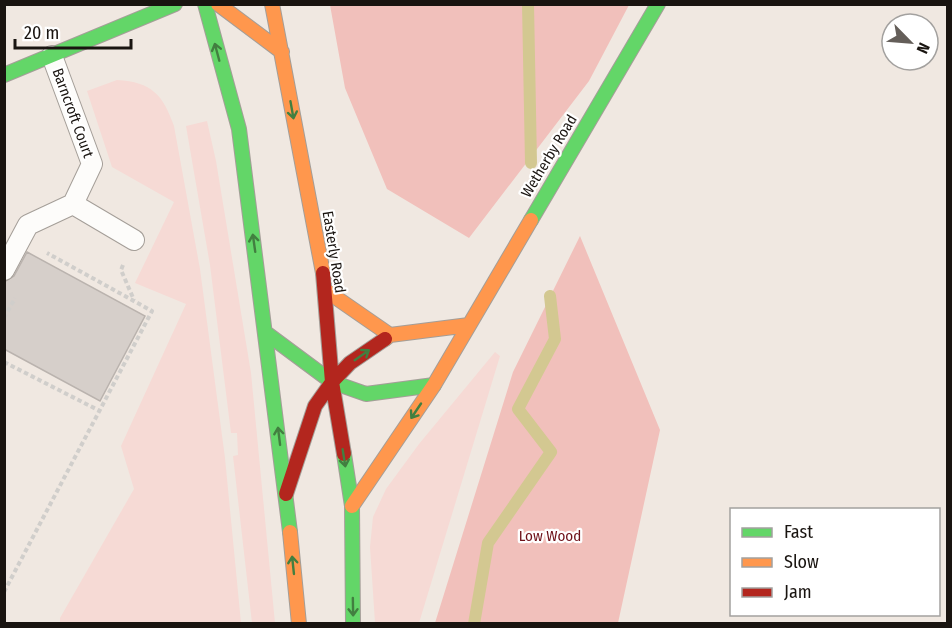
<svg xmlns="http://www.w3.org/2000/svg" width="952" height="628" font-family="'Fira Sans Condensed',sans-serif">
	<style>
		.green { fill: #f6dad5 }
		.forest { fill: #f1c0bb }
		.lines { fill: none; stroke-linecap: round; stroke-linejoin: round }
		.stream { stroke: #d3c891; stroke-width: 12 }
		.building { fill: #d6cfca; stroke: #bab3ae; stroke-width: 1.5 }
		.lane-casing { stroke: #a49e98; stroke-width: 22 }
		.fast-casing { stroke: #a49e98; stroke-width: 16 }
		.slow-casing { stroke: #a49e98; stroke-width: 16 }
		.jam-casing { stroke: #a49e98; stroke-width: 16 }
		.path { stroke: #d0cecb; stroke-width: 4; stroke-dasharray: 4.5 3; stroke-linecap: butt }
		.lane { stroke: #fdfcfa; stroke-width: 20 }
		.fast { stroke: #63d668; stroke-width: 14 }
		.slow { stroke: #ff974d; stroke-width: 14 }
		.jam { stroke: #b3261e; stroke-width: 14 }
		.oneway { stroke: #427f40 }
		.labels { text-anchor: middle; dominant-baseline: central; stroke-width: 4.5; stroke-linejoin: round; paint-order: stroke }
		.street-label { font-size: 15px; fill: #191410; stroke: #fff }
		.park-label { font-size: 15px; fill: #6f1119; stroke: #fff }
	</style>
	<rect width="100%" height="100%" fill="#f0e8e1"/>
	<path class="green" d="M117 80C152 82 163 95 174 126L200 269 225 458 241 623H60V618L134 489 121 446 186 304 135 283 174 202 112 167 87 91Z
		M207 121 216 161 251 373 275 623H252L233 456 238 455 237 433H231L210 265 186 126Z
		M495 352 500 356 419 623H375L370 547 373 517 386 489 419 444Z"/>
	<path class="forest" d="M330 5 331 4 629 5 589 81 469 238 387 189 345 88Z
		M580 236 660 430 618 623H435L513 372Z"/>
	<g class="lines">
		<path class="stream" d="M528 4 531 163
			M474 624 488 543 551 452 518 409 555 339 550 296"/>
	</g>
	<path class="building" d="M27 252 145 316 100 401 4 349V282L14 276Z"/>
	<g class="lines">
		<defs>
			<path id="lane" d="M52 56 92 164 73 204 134 240
				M4 270 28 225 73 204"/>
			<path id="fast" d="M205 4 239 129 290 532
				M4 75 175 4
				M531 220 658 4
				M266 333 332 382 366 394 434 385
				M344 454 352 506 353 624"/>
			<path id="slow" d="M218 4 282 52
				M272 4 323 273
				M325 290 390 335
				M385 339 390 335 469 325
				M352 506 434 385 531 220
				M290 532 299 624"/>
			<path id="jam" d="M323 273 332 382 344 454
				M286 494 315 406 332 382 350 363 385 339"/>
		</defs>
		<use href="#lane" class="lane-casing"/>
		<use href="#fast" class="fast-casing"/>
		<use href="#slow" class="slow-casing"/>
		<use href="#jam" class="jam-casing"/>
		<path class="path" d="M123 265 121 270 134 300
			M4 318 15 298
			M4 362 100 411
			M4 592 152 311 47 253"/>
		<use href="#lane" class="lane"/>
		<use href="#fast" class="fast"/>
		<use href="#slow" class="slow"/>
		<use href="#jam" class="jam"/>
	</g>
	<defs><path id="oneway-shaft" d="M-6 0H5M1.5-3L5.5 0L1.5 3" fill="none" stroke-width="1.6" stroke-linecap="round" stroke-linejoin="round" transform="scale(1.5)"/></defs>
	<g class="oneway">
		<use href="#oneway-shaft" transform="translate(217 52) rotate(-105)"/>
		<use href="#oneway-shaft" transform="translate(292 110) rotate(80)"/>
		<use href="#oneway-shaft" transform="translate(254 243) rotate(-98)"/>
		<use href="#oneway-shaft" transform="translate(362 355) rotate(-35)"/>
		<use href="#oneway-shaft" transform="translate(416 411) rotate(124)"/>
		<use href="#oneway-shaft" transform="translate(279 436) rotate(-97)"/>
		<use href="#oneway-shaft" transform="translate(344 458) rotate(81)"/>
		<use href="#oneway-shaft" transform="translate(293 565) rotate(-96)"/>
		<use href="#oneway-shaft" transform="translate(353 607) rotate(89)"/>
	</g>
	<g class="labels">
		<g class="street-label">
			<text transform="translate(73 113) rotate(70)">Barncroft Court</text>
			<text transform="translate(549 156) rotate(-59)">Wetherby Road</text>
			<text transform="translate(334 252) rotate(81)">Easterly Road</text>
		</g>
		<g class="park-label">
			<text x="550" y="536">Low Wood</text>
		</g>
	</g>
	<rect width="952" height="628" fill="none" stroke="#191410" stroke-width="12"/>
	<rect x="730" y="508" width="210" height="108" fill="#ffffff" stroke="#a3a19f" stroke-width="1.5"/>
	<rect x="742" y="528" width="30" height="9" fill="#63d668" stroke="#a3a19f" stroke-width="1.5"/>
	<text x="784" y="538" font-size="18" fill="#191410">Fast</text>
	<rect x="742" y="558" width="30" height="9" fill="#ff974d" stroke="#a3a19f" stroke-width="1.5"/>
	<text x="784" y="568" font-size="18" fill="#191410">Slow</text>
	<rect x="742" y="588" width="30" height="9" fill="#b3261e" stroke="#a3a19f" stroke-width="1.5"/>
	<text x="784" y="598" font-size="18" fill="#191410">Jam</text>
	<g transform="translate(910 42) rotate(115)"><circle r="28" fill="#ffffff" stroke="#a3a19f" stroke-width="1.5"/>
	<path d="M0-4.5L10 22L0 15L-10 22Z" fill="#645e59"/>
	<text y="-9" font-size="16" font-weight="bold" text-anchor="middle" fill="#191410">N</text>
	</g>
	<path d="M15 39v9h116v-9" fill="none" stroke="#191410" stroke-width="3"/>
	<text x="24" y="39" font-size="18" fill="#191410" stroke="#ffffff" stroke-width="4.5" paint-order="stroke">20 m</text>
</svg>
